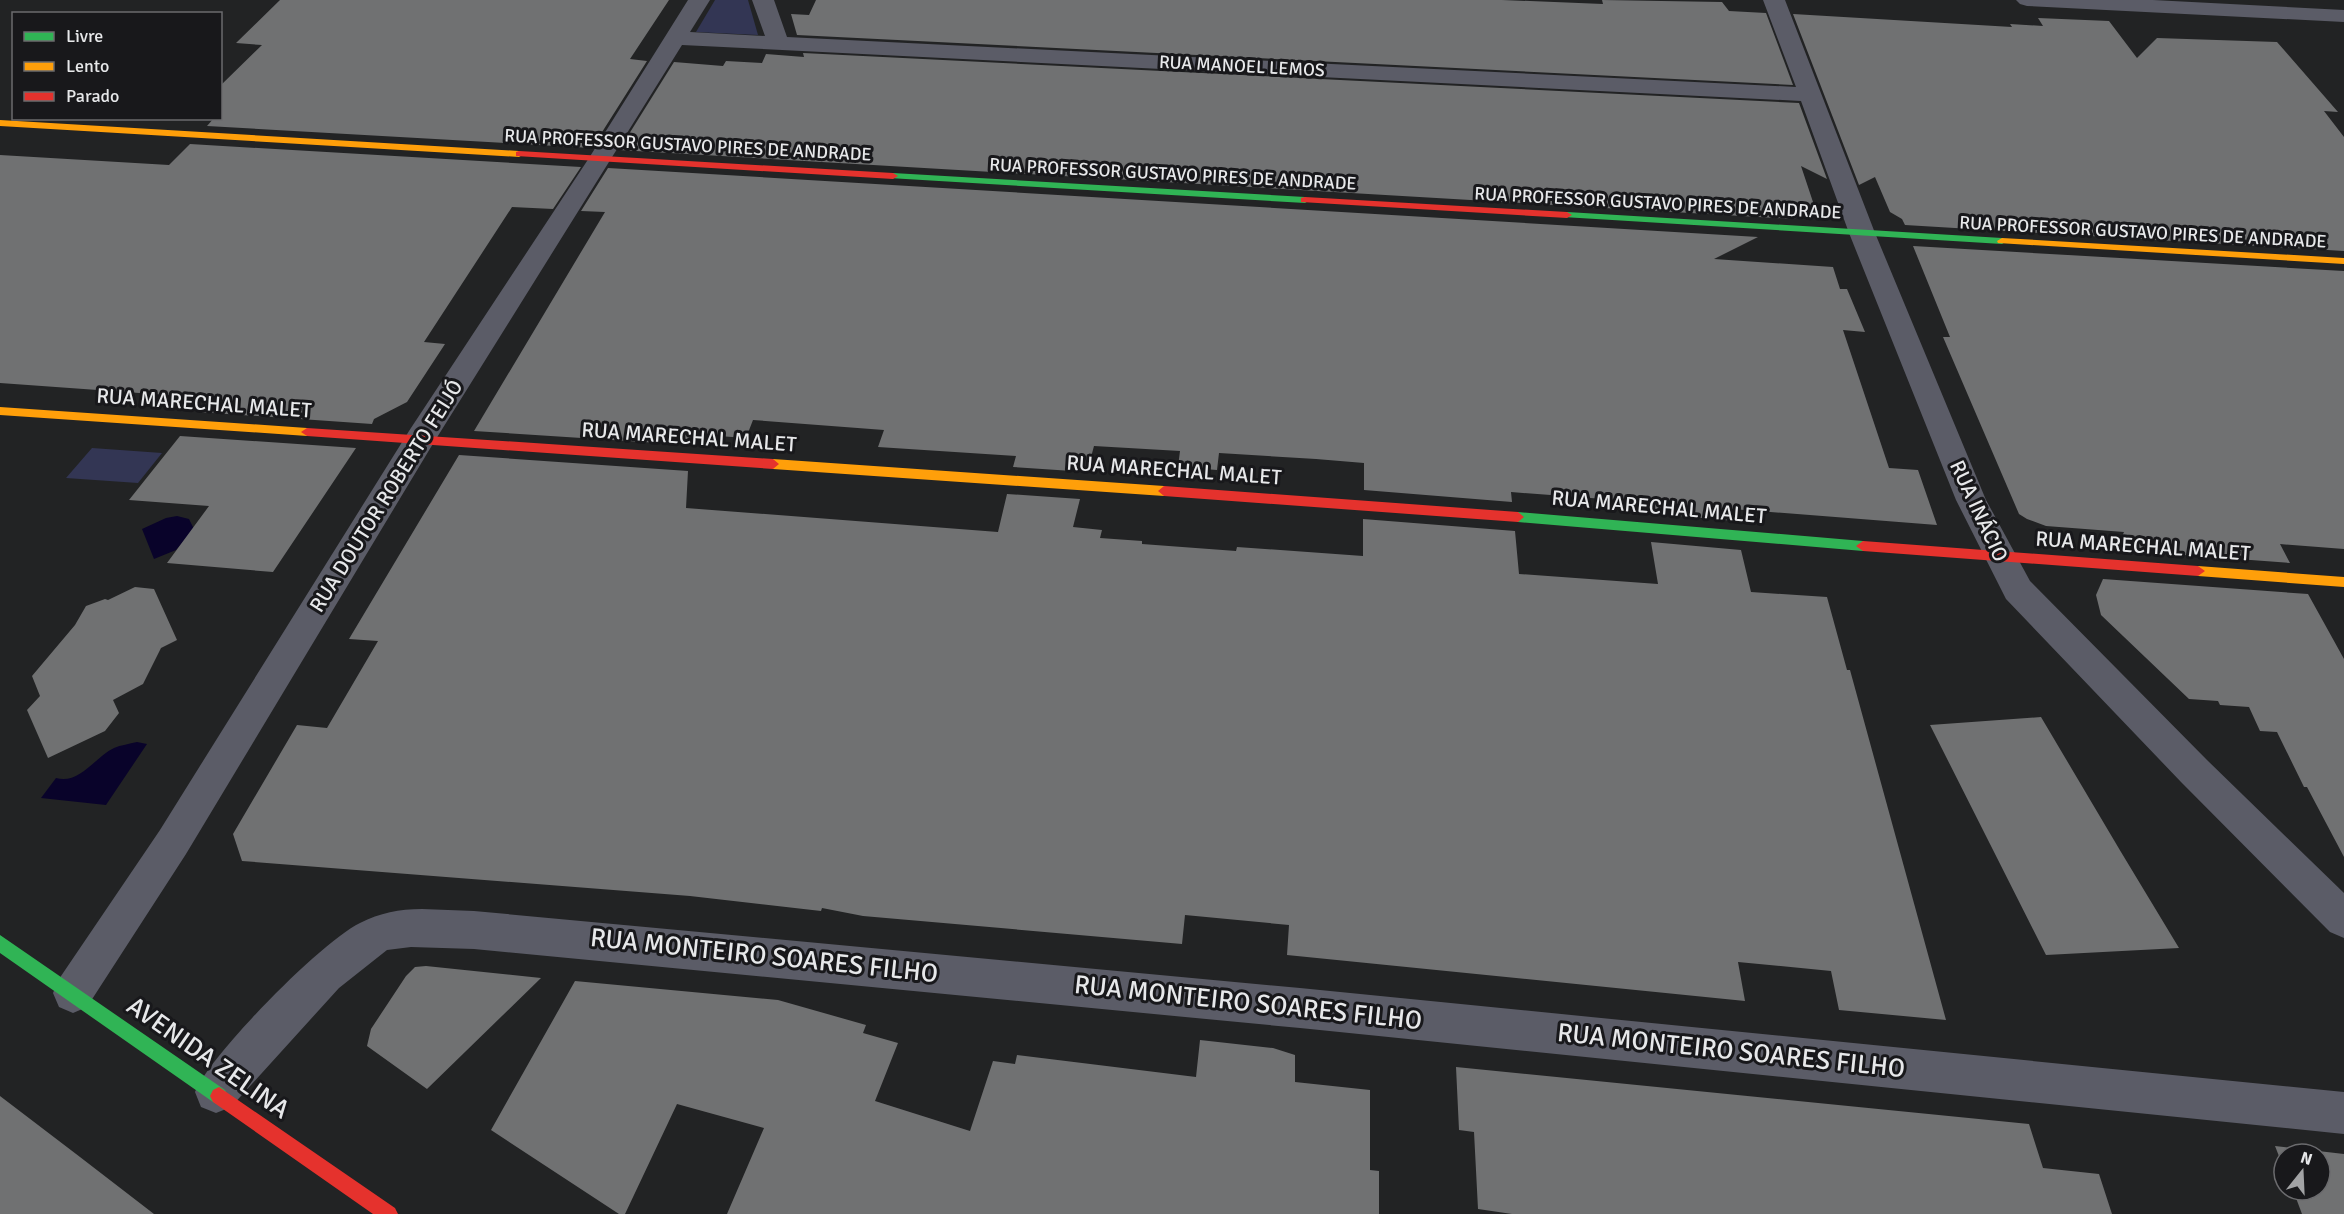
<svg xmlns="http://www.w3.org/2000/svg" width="2344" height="1214" font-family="Signika,sans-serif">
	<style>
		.green { fill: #333654 }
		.water { fill: #09032a }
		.building { fill: #707172 }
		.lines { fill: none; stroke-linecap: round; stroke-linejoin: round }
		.street { fill: #5b5c67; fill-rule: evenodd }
		.fast { fill: #30b455; fill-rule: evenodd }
		.slow { fill: #ff9f0a; fill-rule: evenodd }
		.jam { fill: #e5322d; fill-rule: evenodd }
		.labels { text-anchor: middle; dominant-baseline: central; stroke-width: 6; stroke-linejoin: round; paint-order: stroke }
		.far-street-label { font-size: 18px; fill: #e7e8ea; stroke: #18181b }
		.street-label { font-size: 21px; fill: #e7e8ea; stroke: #18181b }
		.near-street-label { font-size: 26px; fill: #e7e8ea; stroke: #18181b }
	</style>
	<rect width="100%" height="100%" fill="#222324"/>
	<path class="green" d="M715 0H748L758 35 696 32Z
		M92 448 162 453 138 483 66 478Z"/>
	<path class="water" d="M177 516 189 519 194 529 176 550 154 559 142 529 166 518Z
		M137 742 147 744 106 805 41 798 56 778C79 785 95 757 114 748 121 745 129 744 137 742Z"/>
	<path class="building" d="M280 0H669L630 59 647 61 592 148 207 126 214 118H220V86L262 45 236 43Z
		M816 0H1502L1603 4 1602 0 1722 2 1729 11 1766 13 1793 85 797 35 791 14 809 15Z
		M1793 14 2012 27 2010 24 2043 26 2038 18 2109 21 2137 58 2157 38 2277 42 2338 112 2324 111 2344 137V251L1905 225 1902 219 1890 212 1875 177 1859 185Z
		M803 53 1799 103 1827 179 1801 166 1815 208 1794 219 619 150 674 62 723 66 726 61 762 63 766 54 804 57Z
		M190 144 581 167 553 209 512 207 424 342 445 344 407 402 374 419 372 424 198 412 209 398 0 383V155L169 165Z
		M608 168 1758 237 1714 259 1833 267 1840 289H1847L1865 332 1843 330 1889 468 1918 470 1937 525 1732 509 1735 521 1646 513 1644 502 1511 492 1512 502 1364 490V463L1316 459 1219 453 1217 470 1178 467 1180 451 1094 446 1087 472 1013 467 1016 456 878 447 884 430 753 420 746 438 691 434 690 445 474 431 605 212 581 211Z
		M1913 246 2344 271V549L2280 544 2290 563 2116 550 2124 532 2046 526 2027 519 2019 514 1943 337H1950Z
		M180 436 356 448 273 572 167 563 209 506 129 500Z
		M459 455 688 471 686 508 998 532 1007 494 1080 499 1073 527 1102 530 1100 538 1142 541V544L1236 551 1237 547 1363 556V519L1515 531 1519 574 1658 584 1651 542 1741 550 1751 592 1827 597 1847 670H1850L1946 1020 1839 1010 1831 971 1738 962 1745 1001 1287 955 1289 925 1185 915 1182 944 863 916 822 908 821 911 690 896 242 861 233 834 297 725 327 728 378 641 349 639Z
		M2103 579 2308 594 2344 659V857L2307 787H2304L2277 732 2260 731 2249 707 2220 705 2218 701 2189 699 2101 615 2096 595Z
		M135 587 154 589 177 640 161 648 143 684 113 700 119 713 105 731 48 758 27 710 40 696 32 676 75 625 86 606 105 599 108 600Z
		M2041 717 2121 852 2179 948 2046 955 1930 725Z
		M426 966 541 978 427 1089 367 1046 371 1029 406 976 415 967Z
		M575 981 778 1000 866 1025 863 1033 898 1043 875 1101 970 1131 993 1061 1015 1064 1017 1055 1196 1077 1200 1040 1273 1048 1295 1055V1082L1370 1090V1170L1379 1171V1214H727L764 1128 677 1104 625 1214H619L491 1130Z
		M1456 1067 2029 1124 2043 1168 2099 1174 2112 1214H1512L1478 1209 1474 1132 1459 1130Z
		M0 1096 80 1157 154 1214H0Z
		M2275 1146 2344 1154V1214H2302L2293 1190H2320V1154H2284V1169Z"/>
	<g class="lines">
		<path class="street" d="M688 0H710L690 32 765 36 752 0H774L787 37 1796 87 1763 0H1785L1875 233 1986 500 2030 581 2207 760 2344 893V938L2330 932 2181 782 2006 599 1956 500 1849 233 1801 101 682 45 431 447 186 854 87 1007 73 1013 59 1007 53 993 59 979 160 830 409 431 589 158Z
			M2016 0H2153L2344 10V22L2027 6 2020 4Z
			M422 909 474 911 1300 988 2344 1092V1134L1300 1028 474 949 411 947 387 950 339 988 231 1107 216 1113 201 1107 195 1092C210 1055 322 941 360 923 380 913 399 909 422 909Z"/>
		<path class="fast" d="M893 173 1305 197 1310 200 1305 203 889 178 888 176Z
			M1567 212 2002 238 2007 241 2002 244 1563 217 1562 215Z
			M1518 512 1863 541 1870 546 1863 551 1518 522 1512 517Z
			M0 935 225 1090 228 1096 225 1102 219 1105 213 1102 0 953Z"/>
		<path class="slow" d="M0 120 519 151 524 154 519 157 0 126Z
			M2002 238 2344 258V264L1998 243 1997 241Z
			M0 407 307 428 313 432 307 436 0 415Z
			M773 459 1164 486 1170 491 1164 496 773 469 767 464Z
			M2198 566 2344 577V587L2198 576 2191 571Z"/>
		<path class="jam" d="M519 151 893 173 898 176 893 179 516 156V152Z
			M1305 197 1567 212 1572 215 1567 218 1301 202V198Z
			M307 428 773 459 779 464 773 469 307 436 301 432Z
			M1164 486 1518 512 1524 517 1518 522 1164 496 1158 491Z
			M1863 541 2198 566 2205 571 2198 576 1863 551 1856 546Z
			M219 1087 395 1208 398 1214H373L213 1102 210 1096 213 1090Z"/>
	</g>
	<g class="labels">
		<g class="far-street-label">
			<text transform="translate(1242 66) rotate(3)">RUA MANOEL LEMOS</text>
			<text transform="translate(688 145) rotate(3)">RUA PROFESSOR GUSTAVO PIRES DE ANDRADE</text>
			<text transform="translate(1173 174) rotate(3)">RUA PROFESSOR GUSTAVO PIRES DE ANDRADE</text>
			<text transform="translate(1658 203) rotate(3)">RUA PROFESSOR GUSTAVO PIRES DE ANDRADE</text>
			<text transform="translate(2143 232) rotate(3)">RUA PROFESSOR GUSTAVO PIRES DE ANDRADE</text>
		</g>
		<g class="street-label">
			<text transform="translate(204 403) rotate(4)">RUA MARECHAL MALET</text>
			<text transform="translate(689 437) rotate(4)">RUA MARECHAL MALET</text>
			<text transform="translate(1174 470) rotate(4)">RUA MARECHAL MALET</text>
			<text transform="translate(386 496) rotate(-58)">RUA DOUTOR ROBERTO FEIJÓ</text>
			<text transform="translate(1659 507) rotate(5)">RUA MARECHAL MALET</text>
			<text transform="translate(1979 511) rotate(65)">RUA INÁCIO</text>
			<text transform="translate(2143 546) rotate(4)">RUA MARECHAL MALET</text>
		</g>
		<g class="near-street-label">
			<text transform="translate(764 956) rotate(6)">RUA MONTEIRO SOARES FILHO</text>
			<text transform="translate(1248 1003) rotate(6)">RUA MONTEIRO SOARES FILHO</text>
			<text transform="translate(1731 1051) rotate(6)">RUA MONTEIRO SOARES FILHO</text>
			<text transform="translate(208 1058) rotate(35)">AVENIDA ZELINA</text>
		</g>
	</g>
	<rect x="12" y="12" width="210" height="108" fill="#18181b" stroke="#6b6b6e" stroke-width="1.5"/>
	<rect x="24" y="32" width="30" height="9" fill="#30b455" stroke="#6b6b6e" stroke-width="1.5"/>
	<text x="66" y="42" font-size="18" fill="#e7e8ea">Livre</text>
	<rect x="24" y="62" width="30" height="9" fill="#ff9f0a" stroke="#6b6b6e" stroke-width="1.5"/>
	<text x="66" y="72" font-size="18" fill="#e7e8ea">Lento</text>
	<rect x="24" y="92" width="30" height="9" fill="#e5322d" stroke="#6b6b6e" stroke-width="1.5"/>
	<text x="66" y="102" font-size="18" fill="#e7e8ea">Parado</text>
	<g transform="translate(2302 1172) rotate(18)"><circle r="28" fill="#18181b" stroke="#6b6b6e" stroke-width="1.5"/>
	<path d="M0-4.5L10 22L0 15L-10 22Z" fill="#a2a3a5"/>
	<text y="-9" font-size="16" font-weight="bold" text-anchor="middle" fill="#e7e8ea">N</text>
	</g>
</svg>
